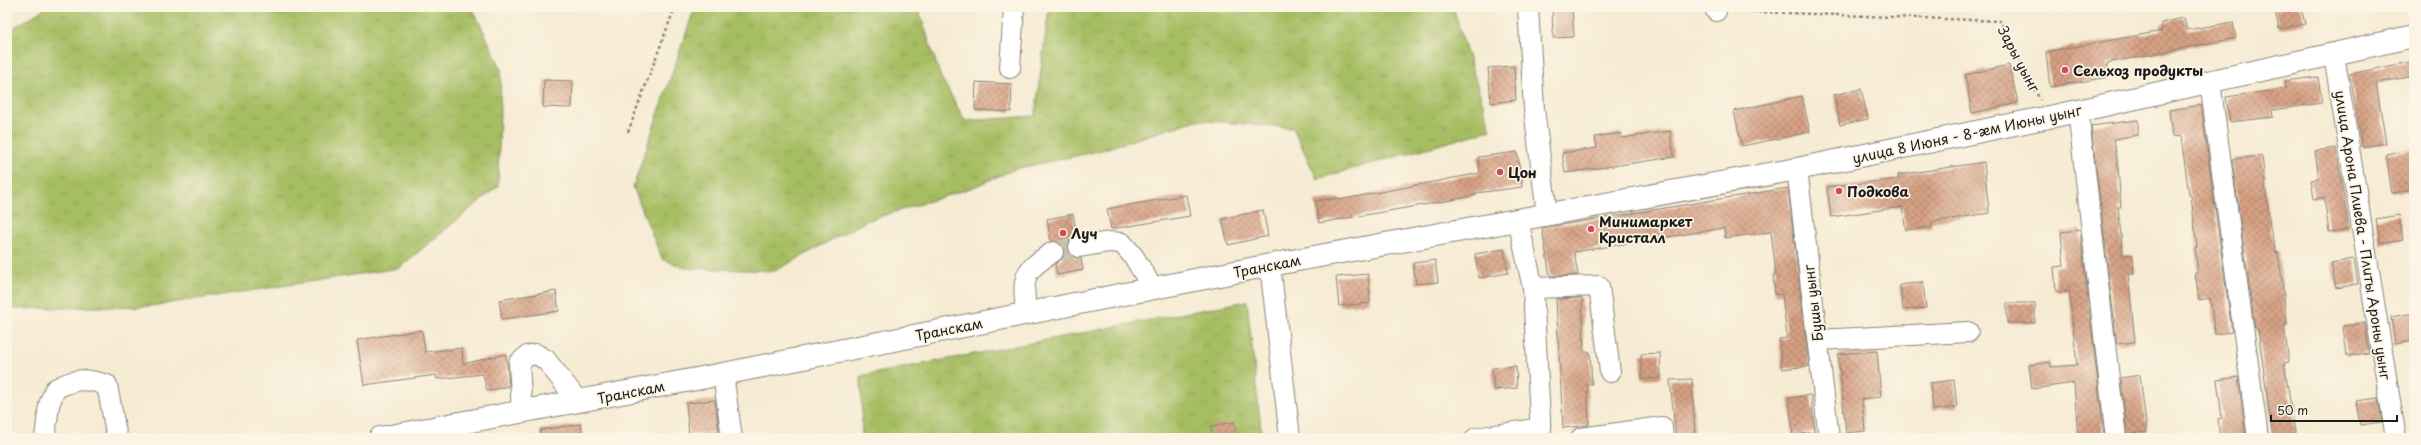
<svg xmlns="http://www.w3.org/2000/svg" width="2421" height="445" font-family="'Playpen Sans',sans-serif">
	<style>
		.grass { fill: url(#grass-tufts); stroke: #616c3f }
		.building { fill: url(#building-cross-hatch) }
		.lines { fill: none; stroke-linecap: round; stroke-linejoin: round }
		.minor-tunnel { stroke: #cac2ae; stroke-width: 20; stroke-dasharray: 20 10; stroke-linecap: butt }
		.minor-casing { stroke: #898478; stroke-width: 22 }
		.highway-casing { stroke: #898478; stroke-width: 24 }
		.path { stroke: #898478; stroke-width: 2.5; stroke-dasharray: 3 3; stroke-linecap: butt }
		.minor { stroke: #fff; stroke-width: 20 }
		.highway { stroke: #fff; stroke-width: 22 }
		.poi-dot { fill: #d1495b; stroke: #fcf5e5; stroke-width: 1.5 }
		.labels { text-anchor: middle; dominant-baseline: central; stroke-width: 3.5; stroke-linejoin: round; paint-order: stroke }
		.street-label { font-size: 14px; fill: #1c1c1c; stroke: #fcf5e5 }
		.poi-label { font-size: 14px; font-weight: bold; fill: #1c1c1c; stroke: #fcf5e5; text-anchor: start }
	</style>
	<defs>
		<pattern id="grass-tufts" width="24" height="20" patternUnits="userSpaceOnUse"><rect width="24" height="20" fill="#a6bd62"/><path d="M3 7l-1-3M5 7V3M7 7l1-3M15 17l-1-3M17 17v-4M19 17l1-3" fill="none" stroke="#8ea254"/></pattern>
		<pattern id="building-cross-hatch" width="8" height="8" patternUnits="userSpaceOnUse"><rect width="8" height="8" fill="#d7a184"/><path d="M0 0l8 8M0 8l8-8" fill="none" stroke="#ae826b"/></pattern>
	</defs>
	<rect width="100%" height="100%" fill="#fcf5e5"/>
	<filter id="ink" filterUnits="userSpaceOnUse"><feTurbulence type="fractalNoise" baseFrequency=".025" numOctaves="2"/><feDisplacementMap in="SourceGraphic" scale="8" xChannelSelector="R" yChannelSelector="G"/><feConvolveMatrix kernelMatrix="1 2 1 2 8 2 1 2 1" color-interpolation-filters="sRGB"/></filter>
	<filter id="wash" filterUnits="userSpaceOnUse"><feTurbulence type="fractalNoise" baseFrequency=".012" numOctaves="4" result="noise"/><feDisplacementMap in="SourceGraphic" scale="16" xChannelSelector="R" yChannelSelector="G"/><feGaussianBlur stdDeviation="0.9" result="paint"/><feColorMatrix in="noise" values="0 0 0 0 0 0 0 0 0 0 0 0 0 0 0 0 0 1.4 0 .05"/><feComposite in="paint" operator="in"/></filter>
	<g filter="url(#wash)">
		<rect width="100%" height="100%" fill="#f6ebd3"/>
		<path class="grass" d="M47 7H472L501 68 498 186 399 268 151 306 7 309V32Z
			M695 7H918L940 75 965 121 1035 116 1049 7H1453L1491 130 1317 179 1293 128 1197 120 1098 151 1015 169 971 188 866 221 775 271 686 268 662 259 633 187Z
			M1247 301 1262 438H862L861 376Z"/>
		<g id="blocks">
			<path class="building" d="M1552 7H1572L1574 37 1553 38Z
				M2290 7H2301L2305 24 2279 29 2275 10Z
				M2184 18 2187 30 2233 22 2236 38 2107 63 2109 77 2050 87 2046 52 2162 31 2161 23Z
				M2414 61V76L2376 83 2386 143 2362 147 2350 74Z
				M2009 65 2018 103 1972 113 1965 75Z
				M1514 66 1516 100 1491 103 1488 68Z
				M2318 77 2322 103 2272 110 2273 117 2230 122 2226 97 2285 89 2284 81Z
				M544 80 573 81 572 108 543 107Z
				M976 82 1012 84 1011 112 975 110Z
				M1861 89 1868 119 1840 125 1834 95Z
				M1802 96 1810 132 1742 146 1734 111Z
				M2201 105 2232 332 2215 334 2210 298 2199 300 2195 273H2198L2195 248 2197 247 2191 195H2189L2181 136 2172 137 2169 110Z
				M2138 120V135L2114 139 2118 168 2121 207H2118L2123 255H2133L2134 274H2128L2135 342 2117 344 2091 126Z
				M1670 131 1674 157 1565 173 1562 153 1597 148 1595 137 1621 133 1622 138Z
				M2336 148 2349 229 2329 232 2324 198 2314 199 2311 180 2319 179 2315 151Z
				M2414 149V190L2392 193 2386 154Z
				M1517 152 1522 187 1476 193V195L1446 201 1319 223 1315 201 1339 198V200L1480 173 1478 157Z
				M2262 156 2270 227 2276 253 2278 252 2282 281 2287 325 2284 326 2289 362 2284 363 2296 438H2273L2258 329 2255 328 2232 159Z
				M1984 162 1989 213 1931 222 1932 227 1906 230 1902 207 1831 217 1827 187 1899 179 1898 175Z
				M1788 188 1809 366 1782 369 1779 339 1787 338 1782 294 1775 295 1773 275 1776 274 1771 232 1725 238 1724 228 1574 252 1578 275 1550 276 1542 228Z
				M1186 195 1190 216 1111 229 1107 209Z
				M1263 210 1268 236 1228 245 1222 219Z
				M1073 214 1077 236 1068 243V249L1075 258H1081L1083 270 1057 275 1055 264 1063 257 1064 251 1058 242 1051 241 1047 219Z
				M2399 215 2403 240 2380 244 2376 219Z
				M2080 230 2104 436V438H2078L2074 383 2032 389 2029 365 2050 362 2051 367 2077 365 2069 291 2056 292 2054 267 2064 266 2061 232Z
				M1504 249 1508 273 1479 278 1475 254Z
				M2354 259 2358 284 2336 288 2331 263Z
				M1435 260 1438 282 1416 284 1413 263Z
				M1368 274 1370 303 1339 306 1336 277Z
				M1923 282 1926 308 1903 310 1900 285Z
				M556 291 559 311 502 319 499 300Z
				M1582 298 1584 352H1590L1592 384H1587L1589 425 1563 428 1556 299Z
				M2007 303H2035V323H2007Z
				M2414 313V341L2395 344 2391 317Z
				M2365 323 2369 353 2347 356 2343 326Z
				M422 330 425 352 462 348 463 364 506 354 509 386 487 391 483 374 437 379 436 375 364 385 357 340Z
				M1877 351 1881 397 1862 399 1865 431 1846 433 1838 354Z
				M1660 353 1661 378 1642 379 1641 354Z
				M1516 366 1517 388 1494 390 1492 368Z
				M2140 375 2147 432 2127 434 2121 378Z
				M2238 377 2246 438H2220L2218 419 2222 418 2217 380Z
				M1692 379 1695 438H1676L1670 380Z
				M1954 380 1957 407 1933 410 1930 383Z
				M1811 395 1815 432 1793 435 1789 398Z
				M2378 398 2382 422 2360 425 2356 401Z
				M715 400 719 432 689 435 686 403Z
				M1234 422 1237 438H1213L1211 426Z
				M581 424 583 438H541L540 430Z"/>
		</g>
	</g>
	<g filter="url(#ink)">
		<use href="#blocks" fill-opacity="0" stroke="#898478" stroke-width="1"/>
		<g class="lines">
			<path class="minor-tunnel" d="M1053 252 1079 247"/>
			<defs>
				<path id="minor" d="M1528 7 1534 109 1547 214
					M1715 7 1716 11
					M2334 55 2396 438
					M1010 68 1014 7
					M2210 82 2258 438
					M2078 111 2116 438
					M1797 169 1829 438
					M1518 220 1533 288 1541 438
					M1079 247 1109 242 1122 243 1134 257 1153 289
					M1270 265 1290 438
					M1533 288 1599 286 1610 372
					M1026 314C1023 276 1021 273 1053 252
					M1818 340 1968 332
					M723 374 732 438
					M522 413 519 363 527 356 536 354 546 360 579 402
					M45 438 49 405 55 389C76 378 85 378 107 385L117 438
					M1476 438 1541 428
					M1581 438 1662 427 1663 438"/>
				<path id="highway" d="M380 438 723 374 1270 265 1797 169 2078 111 2414 36"/>
			</defs>
			<use href="#minor" class="minor-casing"/>
			<use href="#highway" class="highway-casing"/>
			<path class="path" d="M1734 11 2000 21 2040 100
				M628 132 675 7"/>
			<use href="#minor" class="minor"/>
			<use href="#highway" class="highway"/>
		</g>
	</g>
	<g class="poi-dot">
		<circle cx="2065" cy="70" r="4"/>
		<circle cx="1500" cy="172" r="4"/>
		<circle cx="1839" cy="191" r="4"/>
		<circle cx="1591" cy="229" r="4"/>
		<circle cx="1063" cy="233" r="4"/>
	</g>
	<g class="labels">
		<g class="street-label">
			<text transform="translate(2019 59) rotate(62)">Зары уынг</text>
			<text transform="translate(1967 134) rotate(-12)">улица 8 Июня - 8-ӕм Июны уынг</text>
			<text transform="translate(2363 235) rotate(81)">улица Арона Плиева - Плиты Ароны уынг</text>
			<text transform="translate(1267 266) rotate(-11)">Транскам</text>
			<text transform="translate(1813 303) rotate(-97)">Бушы уынг</text>
			<text transform="translate(949 329) rotate(-11)">Транскам</text>
			<text transform="translate(631 392) rotate(-11)">Транскам</text>
		</g>
		<g class="poi-label">
			<text x="2073" y="70">Сельхоз продукты</text>
			<text x="1508" y="172">Цон</text>
			<text x="1847" y="191">Подкова</text>
			<text x="1599" y="221">Минимаркет<tspan x="1599" dy="16">Кристалл</tspan></text>
			<text x="1071" y="233">Луч</text>
		</g>
	</g>
	<rect width="2421" height="445" fill="none" stroke="#fcf5e5" stroke-width="24"/>
	<path d="M2271 415v6h126v-6" fill="none" stroke="#1c1c1c" stroke-width="2"/>
	<text x="2277" y="415" font-size="12" fill="#1c1c1c" stroke="#fcf5e5" stroke-width="3" paint-order="stroke">50 m</text>
</svg>
